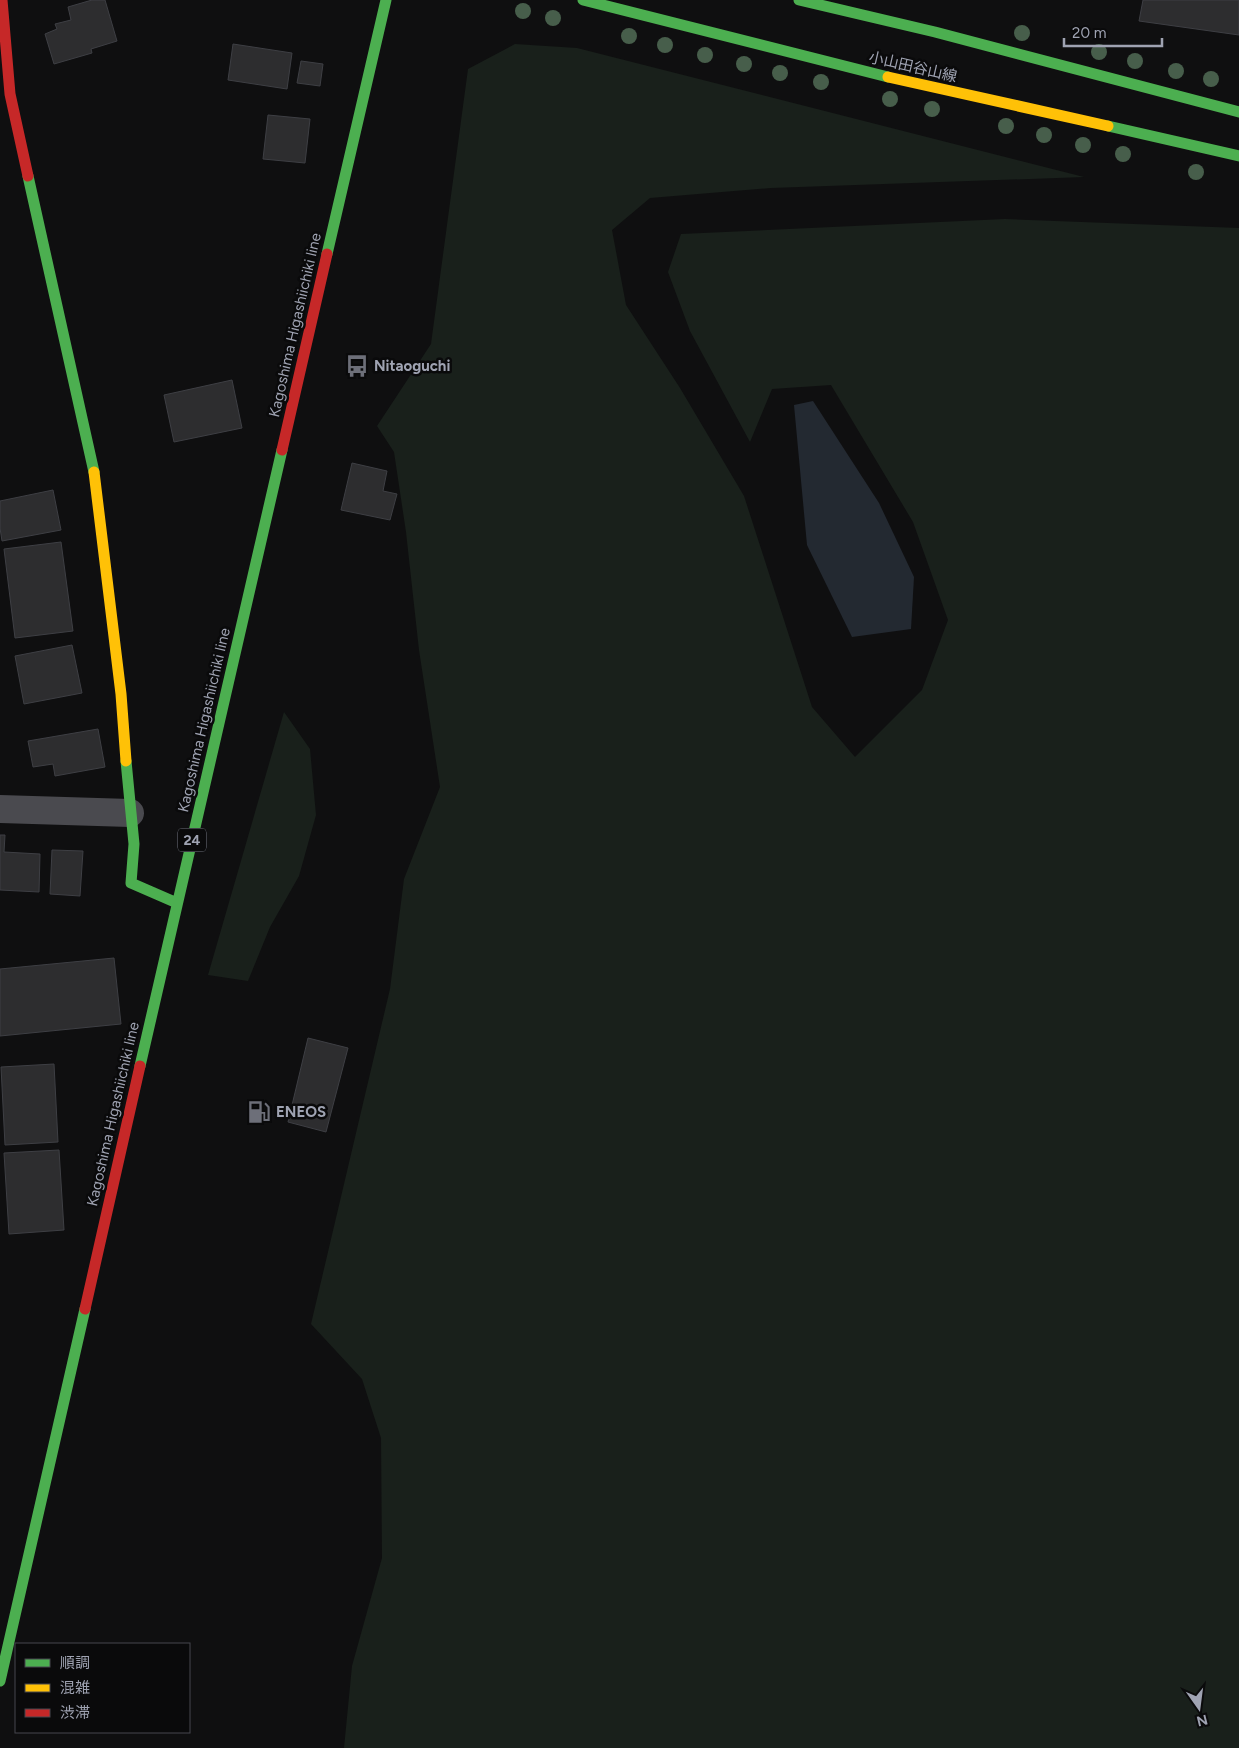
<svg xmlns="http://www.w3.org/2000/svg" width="1239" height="1748" font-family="Figtree,'Noto Sans JP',sans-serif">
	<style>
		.green { fill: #19201b }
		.water { fill: #232931 }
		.building { fill: #2d2d2f; stroke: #3e3f44 }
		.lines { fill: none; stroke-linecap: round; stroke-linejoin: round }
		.street { stroke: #4a4a4f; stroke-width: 28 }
		.fast { stroke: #4caf50; stroke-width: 11 }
		.slow { stroke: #ffc107; stroke-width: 11 }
		.jam { stroke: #c62828; stroke-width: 11 }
		.tree { fill: #475e4b }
		.labels { text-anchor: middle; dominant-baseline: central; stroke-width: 5; stroke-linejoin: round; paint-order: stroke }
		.shield { fill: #0a0a0b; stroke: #727580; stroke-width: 1 }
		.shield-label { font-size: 14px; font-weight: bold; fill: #9fa3b2 }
		.street-label { font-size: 15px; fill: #9fa3b2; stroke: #0a0a0b }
		.poi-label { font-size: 15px; font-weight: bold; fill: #9fa3b2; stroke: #0a0a0b; text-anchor: start }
	</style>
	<rect width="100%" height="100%" fill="#0f0f10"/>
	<path class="green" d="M515 44 577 48 1084 177 771 188 650 198 612 230 626 305 680 388 744 496 812 707 855 757 922 690 948 620 913 522 831 385 772 389 750 442 690 331 668 272 681 234 1005 219 1239 228V1748H344L352 1666 382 1558 381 1438 362 1379 311 1324 390 989 404 879 440 787 419 650 406 532 394 452 377 426 431 344 468 69Z
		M284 712 310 749 316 815 299 876 270 927 248 981 208 975Z"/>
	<path class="water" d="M813 401 879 503 914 577 911 629 852 637 807 545 794 405Z"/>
	<path class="building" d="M92 0H105L117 41 91 49 92 53 54 64 45 34 57 29 55 24 71 20 68 7Z
		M1143 0H1239V35L1139 21Z
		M233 44 292 53 287 89 228 80Z
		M301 61 323 64 320 86 297 83Z
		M268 115 310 119 305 163 263 159Z
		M232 380 242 428 174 442 164 395Z
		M352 463 387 471 383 491 397 494 390 520 341 510Z
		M53 490 61 530 2 541 0 528V501Z
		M61 542 73 631 15 638 4 549Z
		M72 645 82 693 24 704 15 656Z
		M98 729 105 767 55 776 53 764 33 767 28 741Z
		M0 835H5L4 852 40 854 39 892 0 890Z
		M52 850 83 851 80 896 50 894Z
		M114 958 121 1024 0 1036V969Z
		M308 1038 348 1048 326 1132 288 1122Z
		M54 1064 58 1142 5 1145 1 1067Z
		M59 1150 64 1230 9 1234 4 1153Z"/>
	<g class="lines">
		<path class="street" d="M0 809 130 813"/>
		<path class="fast" d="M583 0 888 77
			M799 0 935 32 1239 112
			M1108 126 1239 156
			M28 176 94 472
			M327 254 386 0
			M126 761 134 844 131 883 177 903
			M140 1066 282 450
			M0 1681 85 1309"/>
		<path class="slow" d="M888 77 1108 126
			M94 472 121 694 126 761"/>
		<path class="jam" d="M2 0 10 94 28 176
			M282 450 327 254
			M85 1309 140 1066"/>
	</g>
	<g class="tree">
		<circle cx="523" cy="11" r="8"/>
		<circle cx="553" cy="18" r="8"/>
		<circle cx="1022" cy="33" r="8"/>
		<circle cx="629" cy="36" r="8"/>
		<circle cx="665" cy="45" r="8"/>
		<circle cx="1099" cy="52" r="8"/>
		<circle cx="705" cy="55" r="8"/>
		<circle cx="1135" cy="61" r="8"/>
		<circle cx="744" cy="64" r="8"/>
		<circle cx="1176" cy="71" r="8"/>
		<circle cx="780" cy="73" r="8"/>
		<circle cx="1211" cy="79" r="8"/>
		<circle cx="821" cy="82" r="8"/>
		<circle cx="890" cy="99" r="8"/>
		<circle cx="932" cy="109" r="8"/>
		<circle cx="1006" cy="126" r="8"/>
		<circle cx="1044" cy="135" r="8"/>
		<circle cx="1083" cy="145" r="8"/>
		<circle cx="1123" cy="154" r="8"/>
		<circle cx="1196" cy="172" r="8"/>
	</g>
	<defs>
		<symbol id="bus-bare" viewBox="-9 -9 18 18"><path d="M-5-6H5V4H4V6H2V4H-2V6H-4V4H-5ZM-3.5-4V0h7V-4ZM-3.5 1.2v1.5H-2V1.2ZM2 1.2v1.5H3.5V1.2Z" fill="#6d6f79" stroke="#0a0a0b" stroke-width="2.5" paint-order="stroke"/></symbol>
		<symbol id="fuel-bare" viewBox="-9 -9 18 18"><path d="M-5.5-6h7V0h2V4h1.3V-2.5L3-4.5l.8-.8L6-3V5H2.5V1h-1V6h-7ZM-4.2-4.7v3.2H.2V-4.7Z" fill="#6d6f79" stroke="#0a0a0b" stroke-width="2.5" paint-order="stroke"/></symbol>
	</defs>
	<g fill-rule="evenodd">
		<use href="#bus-bare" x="341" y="350" width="32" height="32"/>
		<use href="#fuel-bare" x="243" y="1096" width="32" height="32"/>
	</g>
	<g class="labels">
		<rect class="shield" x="178" y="828.5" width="28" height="23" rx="4"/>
		<g class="shield-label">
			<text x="192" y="840">24</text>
		</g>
		<g class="street-label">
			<text transform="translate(913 67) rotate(13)">小山田谷山線</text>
			<text transform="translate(295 325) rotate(-77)">Kagoshima Higashiichiki line</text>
			<text transform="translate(204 720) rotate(-77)">Kagoshima Higashiichiki line</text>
			<text transform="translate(113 1114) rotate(-77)">Kagoshima Higashiichiki line</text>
		</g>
		<g class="poi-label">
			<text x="374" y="366">Nitaoguchi</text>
			<text x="276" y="1112">ENEOS</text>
		</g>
	</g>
	<rect x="15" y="1643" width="175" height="90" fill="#0a0a0b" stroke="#46474e"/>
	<rect x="25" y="1659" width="25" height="8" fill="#4caf50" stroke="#46474e"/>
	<text x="60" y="1668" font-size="15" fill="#9fa3b2">順調</text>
	<rect x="25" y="1684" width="25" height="8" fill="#ffc107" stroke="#46474e"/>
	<text x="60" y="1693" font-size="15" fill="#9fa3b2">混雑</text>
	<rect x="25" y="1709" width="25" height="8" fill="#c62828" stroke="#46474e"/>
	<text x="60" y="1718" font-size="15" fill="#9fa3b2">渋滞</text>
	<g transform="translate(1199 1708) rotate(166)" stroke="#0a0a0b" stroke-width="4" paint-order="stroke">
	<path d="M0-4L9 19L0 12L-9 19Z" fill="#9fa3b2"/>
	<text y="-8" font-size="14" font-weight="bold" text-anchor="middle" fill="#9fa3b2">N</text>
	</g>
	<path d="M1064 38v8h98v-8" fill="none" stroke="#9fa3b2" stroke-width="2.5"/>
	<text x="1072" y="38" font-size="15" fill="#9fa3b2" stroke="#0a0a0b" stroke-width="4" paint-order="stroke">20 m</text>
</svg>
